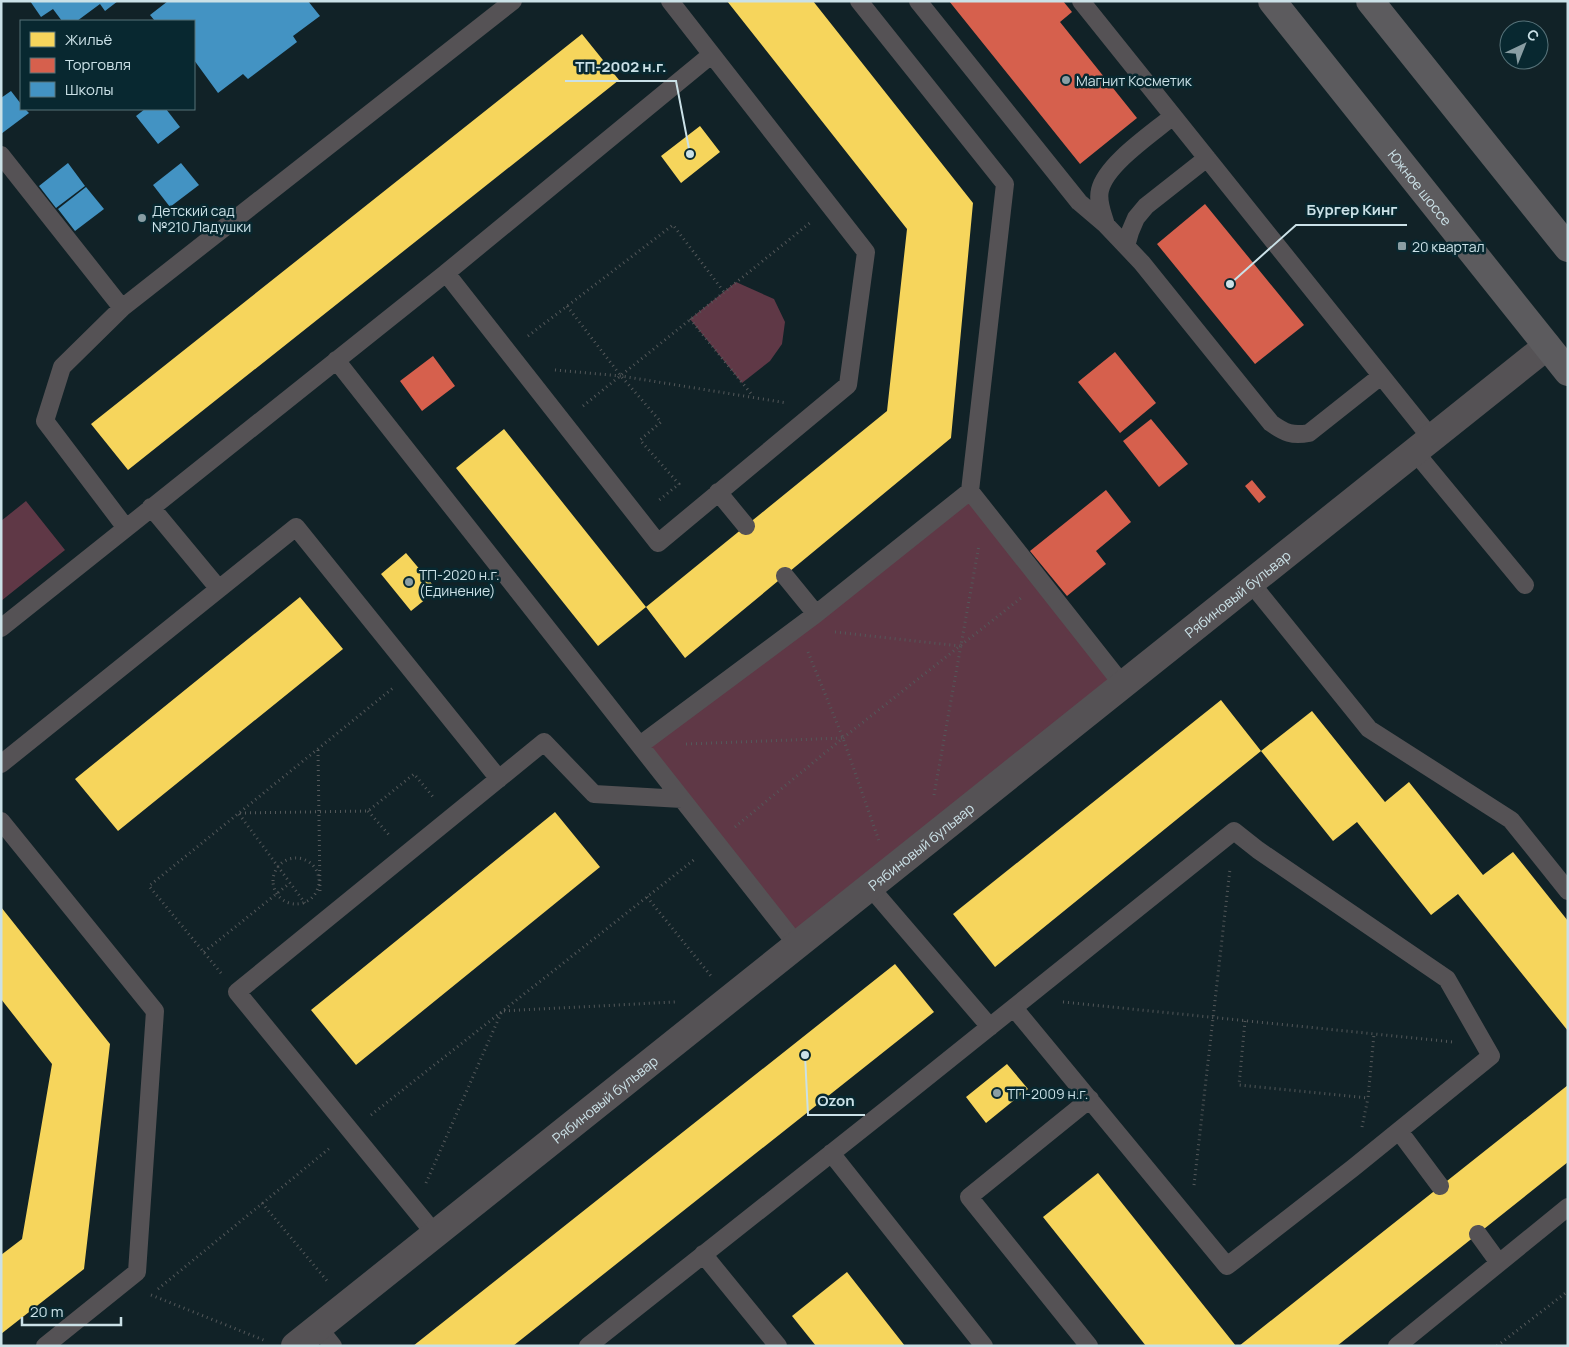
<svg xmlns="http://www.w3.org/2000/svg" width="1569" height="1347" font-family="Manrope,sans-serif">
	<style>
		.green { fill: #5f3846 }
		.homes { fill: #f6d55c }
		.shops { fill: #d6604d }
		.schools { fill: #4393c3 }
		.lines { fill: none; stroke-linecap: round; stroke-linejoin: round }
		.path { stroke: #54585a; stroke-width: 3; stroke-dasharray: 1 4; stroke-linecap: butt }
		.lane { stroke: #555255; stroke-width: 18 }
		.street { stroke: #555255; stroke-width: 28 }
		.primary { stroke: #5c5b5e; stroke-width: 28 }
		.poi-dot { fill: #8a9ea4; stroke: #082830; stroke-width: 2 }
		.labels { text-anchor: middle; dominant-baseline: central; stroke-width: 5; stroke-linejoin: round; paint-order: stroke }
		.poi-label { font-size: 14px; fill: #cbe1e7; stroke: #082830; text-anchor: start }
		.street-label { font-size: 14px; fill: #cbe1e7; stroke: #082830 }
		.leader { fill: none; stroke: #cbe1e7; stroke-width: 2 }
		.callout-dot { fill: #cbe1e7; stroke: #082830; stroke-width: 2 }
		.callout-label { font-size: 15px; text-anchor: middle; font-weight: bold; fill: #cbe1e7; stroke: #082830; stroke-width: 5; stroke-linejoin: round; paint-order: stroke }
	</style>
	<rect width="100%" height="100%" fill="#112227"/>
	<path class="green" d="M736 282 774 299 785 322 782 344 770 361 742 383 690 319Z
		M970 491 1123 685 797 945 640 745Z
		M26 501 65 550 1 601V521Z"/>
	<path class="homes" d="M727 1H813L973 203 951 438 685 658 646 607 887 411 907 229Z
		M582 34 619 80 128 470 91 424Z
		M700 126 720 152 681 183 661 156Z
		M504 429 646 607 598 646 456 468Z
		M406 553 437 590 411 611 381 574Z
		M300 597 343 649 118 831 75 779Z
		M1221 700 1261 751 995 967 953 914Z
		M1312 711 1385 802 1409 782 1483 875 1513 852 1568 921V1031L1458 894 1431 915 1357 822 1333 841 1261 751Z
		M555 812 600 867 356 1065 311 1010Z
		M1 907 110 1044 84 1269 1 1334V1255L22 1239 52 1064 1 999Z
		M895 964 934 1012 513 1346H413Z
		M1007 1064 1028 1089 986 1123 966 1097Z
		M1568 1085V1162L1337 1346H1239Z
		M1098 1173 1236 1346H1146L1043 1217Z
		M847 1272 905 1346H816L792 1316Z"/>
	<path class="shops" d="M949 1H1063L1072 12 1060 22 1137 118 1080 164Z
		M1205 204 1304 325 1255 364 1157 244Z
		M1115 352 1156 403 1120 433 1078 382Z
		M433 356 455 386 422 411 400 381Z
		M1151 419 1188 464 1159 487 1123 441Z
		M1252 480 1266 497 1259 503 1245 486Z
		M1106 490 1131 522 1096 551 1106 564 1067 596 1030 551Z"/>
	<path class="schools" d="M30 1H118L105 11 100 4 77 21H62L53 9 41 17Z
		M168 1H308L320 16 293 36 297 42 248 79 243 74 218 93 194 60V21H155L150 15Z
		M11 91 21 104V109H25L29 113 1 134V98Z
		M145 109H166L180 127 158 144 136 116Z
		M68 163 85 186 56 208 39 186Z
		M181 163 199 185 170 207 153 185Z
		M86 187 104 209 75 231 58 209Z"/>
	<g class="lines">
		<path class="path" d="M567 306 621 376 661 422 640 440 679 484 658 501
			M690 319 753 396
			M528 336 673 225 724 292
			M555 370 621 376 787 403
			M583 406 811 222
			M835 632 960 646
			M808 652 843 738 879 841
			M686 744 843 738
			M318 750 320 891
			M934 795 979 545
			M368 811 389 835
			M240 813 368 811 414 774 434 798
			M239 814 305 903
			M735 827 843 738 1021 598
			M273 881a23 23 0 1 1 46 0a23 23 0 1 1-46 0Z
			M647 897 711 976
			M204 952 290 883
			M221 973 149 886 393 688
			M1063 1002 1453 1042
			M1245 1021 1239 1085 1368 1098 1374 1034
			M371 1115 695 859
			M1362 1127 1368 1098
			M426 1183 502 1011 675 1002
			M1194 1185 1230 869
			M262 1203 328 1282
			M158 1289 331 1147
			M151 1295 266 1341
			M1497 1346 1568 1291"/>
		<path class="lane" d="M670 1 866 252 848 385 658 543 446 273 711 55
			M859 1 1005 184 970 491 1123 685
			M918 1 1079 202 1106 225 1142 263 1271 423C1285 433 1292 436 1309 433L1381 376
			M1081 1 1432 439
			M1 155 122 308
			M1106 225C1103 214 1097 202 1100 190 1106 164 1153 133 1173 116
			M1126 246 1130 232 1136 218 1146 206 1207 158
			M336 360 797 945
			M1415 452 1525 585
			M718 492 746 526
			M151 507 219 589
			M126 528 45 421 62 367 122 308 513 1
			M785 576 816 614
			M1251 583 1369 729 1511 820 1568 891
			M1 628 446 273
			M640 745 816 614 970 491
			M1 764 296 527 499 779
			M1 821 155 1011 137 1272 45 1346
			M870 887 990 1027
			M1399 1131 1440 1186
			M831 1153 984 1346
			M435 1234 237 992 544 742 594 794 682 799
			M1478 1234 1499 1263
			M703 1254 778 1346
			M318 1327 333 1346
			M588 1346 896 1102 1234 831 1258 850 1447 979 1491 1056 1353 1168 1227 1266 1014 1008
			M1089 1346 969 1197 1090 1099
			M1397 1346 1568 1207"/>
		<path class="street" id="s1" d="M295 1346 1547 346"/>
		<g class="primary">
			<path id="s2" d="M1272 1 1568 372"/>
			<path d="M1370 1 1568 248"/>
		</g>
	</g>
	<g class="poi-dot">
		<circle cx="1066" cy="80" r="5"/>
		<circle cx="142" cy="218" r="5"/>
		<rect x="1397" y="241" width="10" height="10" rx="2.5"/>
		<circle cx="409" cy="582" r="5"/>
		<circle cx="997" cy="1093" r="5"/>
	</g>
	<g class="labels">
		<g class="poi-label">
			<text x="1076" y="80">Магнит Косметик</text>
			<text x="152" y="210">Детский сад<tspan x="152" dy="16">№210 Ладушки</tspan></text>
			<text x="1412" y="246">20 квартал</text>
			<text x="419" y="574">ТП-2020 н.г.<tspan x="419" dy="16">(Единение)</tspan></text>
			<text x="1007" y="1093">ТП-2009 н.г.</text>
		</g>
		<g class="street-label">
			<text stroke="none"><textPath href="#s2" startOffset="238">Южное шоссе</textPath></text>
			<text stroke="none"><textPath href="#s1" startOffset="1206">Рябиновый бульвар</textPath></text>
			<text stroke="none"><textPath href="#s1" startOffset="801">Рябиновый бульвар</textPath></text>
			<text stroke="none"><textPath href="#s1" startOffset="396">Рябиновый бульвар</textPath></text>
		</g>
	</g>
	<path class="leader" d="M690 154L676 81H565M1230 284L1296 225H1407M805 1055L808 1115H865"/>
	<g class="callout-dot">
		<circle cx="690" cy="154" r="5"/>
		<circle cx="1230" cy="284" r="5"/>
		<circle cx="805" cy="1055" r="5"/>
	</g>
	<g class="callout-label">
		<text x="621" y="72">ТП-2002 н.г.</text>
		<text x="1352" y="215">Бургер Кинг</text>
		<text x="836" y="1106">Ozon</text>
	</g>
	<rect width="1569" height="1347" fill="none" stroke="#cbe1e7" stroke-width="5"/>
	<rect x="20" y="20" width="175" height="90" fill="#082830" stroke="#567279"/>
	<rect x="30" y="32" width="25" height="15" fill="#f6d55c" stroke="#567279"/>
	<text x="65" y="45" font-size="15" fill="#cbe1e7">Жильё</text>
	<rect x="30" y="58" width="25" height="15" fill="#d6604d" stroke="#567279"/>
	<text x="65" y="70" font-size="15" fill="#cbe1e7">Торговля</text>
	<rect x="30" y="82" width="25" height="15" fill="#4393c3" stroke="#567279"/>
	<text x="65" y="95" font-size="15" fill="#cbe1e7">Школы</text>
	<g transform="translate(1524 45) rotate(43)"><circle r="24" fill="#082830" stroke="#567279"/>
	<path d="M0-4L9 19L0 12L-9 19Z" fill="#8a9ea4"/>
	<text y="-8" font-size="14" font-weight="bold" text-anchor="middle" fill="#cbe1e7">С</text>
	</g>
	<path d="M22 1317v8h99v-8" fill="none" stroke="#cbe1e7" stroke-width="2.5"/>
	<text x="30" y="1317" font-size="15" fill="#cbe1e7" stroke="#082830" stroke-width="4" paint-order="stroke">20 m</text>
</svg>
